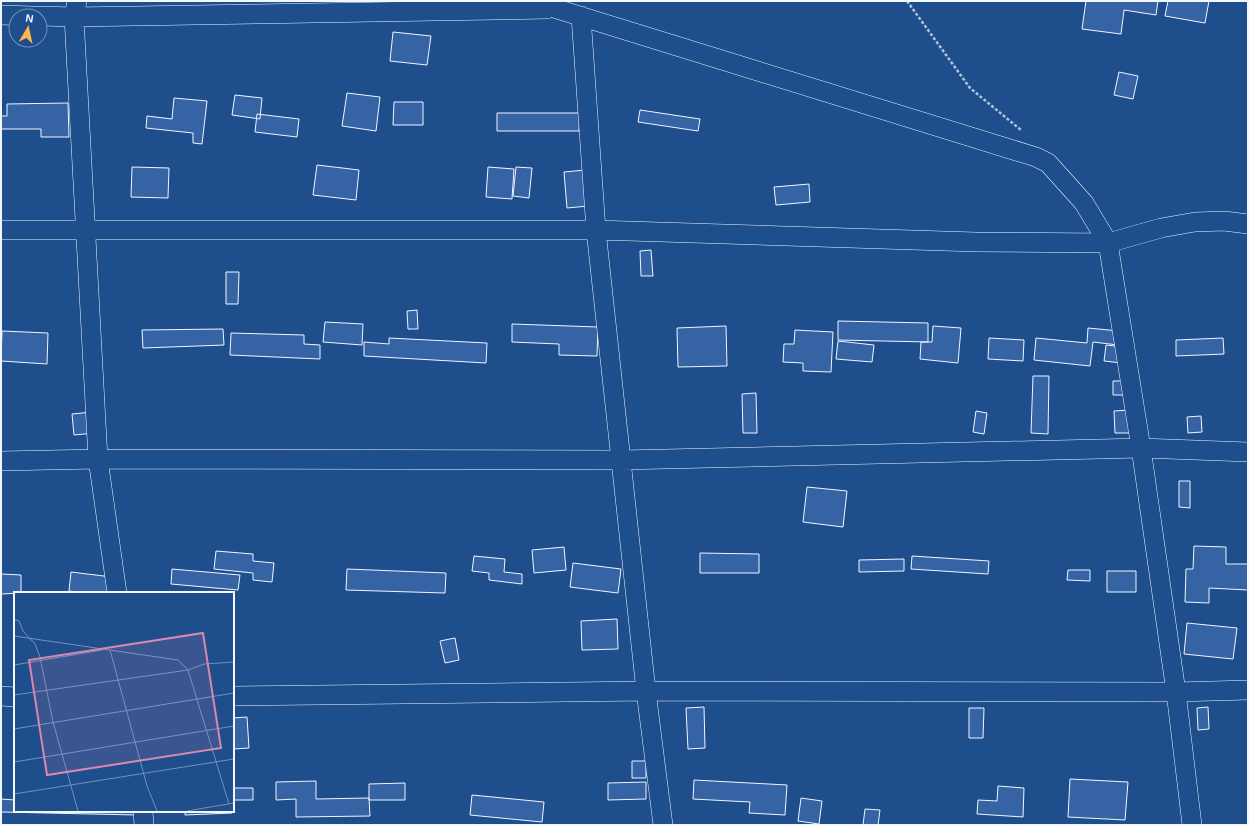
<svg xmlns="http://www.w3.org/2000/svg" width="1249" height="826" font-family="Helvetica,sans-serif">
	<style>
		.building { fill: #3563a3; stroke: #f2f6ff }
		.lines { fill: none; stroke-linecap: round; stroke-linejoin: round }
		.minor-casing { stroke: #f2f6ff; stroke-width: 20 }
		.path { stroke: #b3c4dc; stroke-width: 2.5; stroke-dasharray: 3 2; stroke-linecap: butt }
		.minor { stroke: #1f4e8c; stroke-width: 19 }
		.inset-road { fill: none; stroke: #7391ba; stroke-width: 1 }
		.view { fill: #da87ad; fill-opacity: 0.15; stroke: #da87ad; stroke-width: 2 }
		.inset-edge { fill: none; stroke: #f2f6ff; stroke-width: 2 }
	</style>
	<rect width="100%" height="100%" fill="#1f4e8c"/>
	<path class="building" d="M1086 1H1158L1156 15 1124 10 1121 34 1082 29Z
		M1168 1H1209L1205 23 1165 16Z
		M393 32 431 36 427 65 390 61Z
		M1119 72 1138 76 1133 99 1114 95Z
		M347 93 380 97 376 131 342 126Z
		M235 95 262 98 260 119 232 115Z
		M174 98 207 101 202 144 193 143V133L146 128 147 116 172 119Z
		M394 102H423V125H393Z
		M68 103 69 137H41V129H1V116H7V104Z
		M640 110 700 119 698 131 638 122Z
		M497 113H580L579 131H497Z
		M257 114 299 119 297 137 255 132Z
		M317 165 359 170 356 200 313 195Z
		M132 167 169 168 168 198 131 197Z
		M488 167 514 169 512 199 486 197Z
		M516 167 532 168 529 198 513 196Z
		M585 170 588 206 567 208 564 172Z
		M809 184 810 202 776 205 774 187Z
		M651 250 653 276H641L640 251Z
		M226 272H239L238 304H226Z
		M417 310 418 329H408L407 311Z
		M838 321 928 323V342L838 340Z
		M325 322 363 324 362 345 323 342Z
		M512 324 598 327 597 356 559 355V344L512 342Z
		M726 326 727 366 678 367 677 328Z
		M933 326 961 328 958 363 920 359 921 342H932Z
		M1088 328 1119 331 1118 345 1093 342 1090 366 1034 360 1036 338 1087 343Z
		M223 329 224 345 143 348 142 330Z
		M795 330 833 332 831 372 803 371V363L783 362 784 344H794Z
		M2 331 48 333 47 364 1 361Z
		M231 333 304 335V344L320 345V359L230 355Z
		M389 338 487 343 486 363 364 356V342L389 344Z
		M989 338 1024 340 1023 361 988 359Z
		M1223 338 1224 354 1176 356V340Z
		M838 341 874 345 872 362 836 359Z
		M1106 345 1124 347 1122 363 1104 361Z
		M1033 376H1049L1048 434 1031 433Z
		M1113 381H1126L1127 395H1113Z
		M756 393 757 433H743L742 394Z
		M1129 410 1130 433H1115L1114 411Z
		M976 411 987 413 984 434 973 432Z
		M92 412 95 433 74 435 72 414Z
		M1201 416 1202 432 1188 433 1187 417Z
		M1179 481H1190V508L1179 507Z
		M807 487 847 491 843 527 803 522Z
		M1194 546 1226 547V564H1248V590L1209 588V603L1185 602 1186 569H1193Z
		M564 547 566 570 534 573 532 550Z
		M216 551 253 554V561L274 563 272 582 253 580V573L214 569Z
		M700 553 759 554V573H700Z
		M474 556 505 559 504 572 522 574V584L489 580V573L472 571Z
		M912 556 989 561 988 574 911 569Z
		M904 559V571L859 572V560Z
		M573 563 621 569 618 593 570 587Z
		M172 569 240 575 238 590 171 584Z
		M347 569 446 573 445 593 346 590Z
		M1068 570H1090V581L1067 580Z
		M1107 571H1136V592H1107Z
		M71 572 112 577 110 593H85L69 591Z
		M1 574 21 575V593L1 594Z
		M617 619 618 649 582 650 581 621Z
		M1187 623 1237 628 1233 659 1184 654Z
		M455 638 459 660 445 663 440 641Z
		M704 707 705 748 688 749 686 708Z
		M1208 707 1209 729 1198 730 1197 708Z
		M969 708H984L983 738H969Z
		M247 717 249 748 233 749V718Z
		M632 761H646V778H632Z
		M1070 779 1128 782 1125 820 1068 817Z
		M694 780 787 785 785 815 749 813 750 802 693 799Z
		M316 781V799L369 798 370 816 296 817V799L276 800V782Z
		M646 782V799L608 800V783Z
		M405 783V800H369V784Z
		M998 786 1024 788 1023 817 977 814 978 800 997 801Z
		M233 788H253V800H233Z
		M472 795 544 802 542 822 470 815Z
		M801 798 822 801 819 824 798 821Z
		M1 799 15 800V811H138L137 815 1 812Z
		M865 809 880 810 878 825H863Z
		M185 811H232V813L185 815Z"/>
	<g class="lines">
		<defs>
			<path id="minor" d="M77 1 74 17 98 459 117 593
				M531 1 1036 157 1048 163 1084 203 1108 243 1141 448 1176 692 1192 825
				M1 15 33 16
				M40 16 74 17 547 9
				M581 16 596 230 646 691 663 825
				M1 230H596L976 242 1108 243 1161 228 1195 222 1224 221 1248 224
				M1 461 98 459 621 460 1141 448 1248 452
				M1 696 15 697
				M233 696 646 691 1176 692 1248 690
				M143 811 144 825"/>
		</defs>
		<use href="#minor" class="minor-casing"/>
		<path class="path" d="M907 1 970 88 1021 130"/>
		<use href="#minor" class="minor"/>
	</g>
	<g transform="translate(14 592)">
		<rect width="220" height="220" fill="#1f4e8c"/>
		<path class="inset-road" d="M0 27 5 29 9 39 21 52 26 65 39 130 64 219M0 44 164 68 174 78 215 212M96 58 133 194 143 219M0 73 88 58M0 103 174 78 190 72 220 70M0 137 220 101M0 170 220 134M0 202 220 167M173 219 220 211"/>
		<path class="view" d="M189 41 207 156 33 183 15 68Z"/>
		<rect width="220" height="220" class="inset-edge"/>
	</g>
	<rect width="1249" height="826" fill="none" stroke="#f2f6ff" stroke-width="4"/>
	<g transform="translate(28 28) rotate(9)"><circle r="19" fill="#1f4e8c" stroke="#7391ba"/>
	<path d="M0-3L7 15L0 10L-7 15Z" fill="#ffb74d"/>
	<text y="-6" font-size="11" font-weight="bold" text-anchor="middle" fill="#f2f6ff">N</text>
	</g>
</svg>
